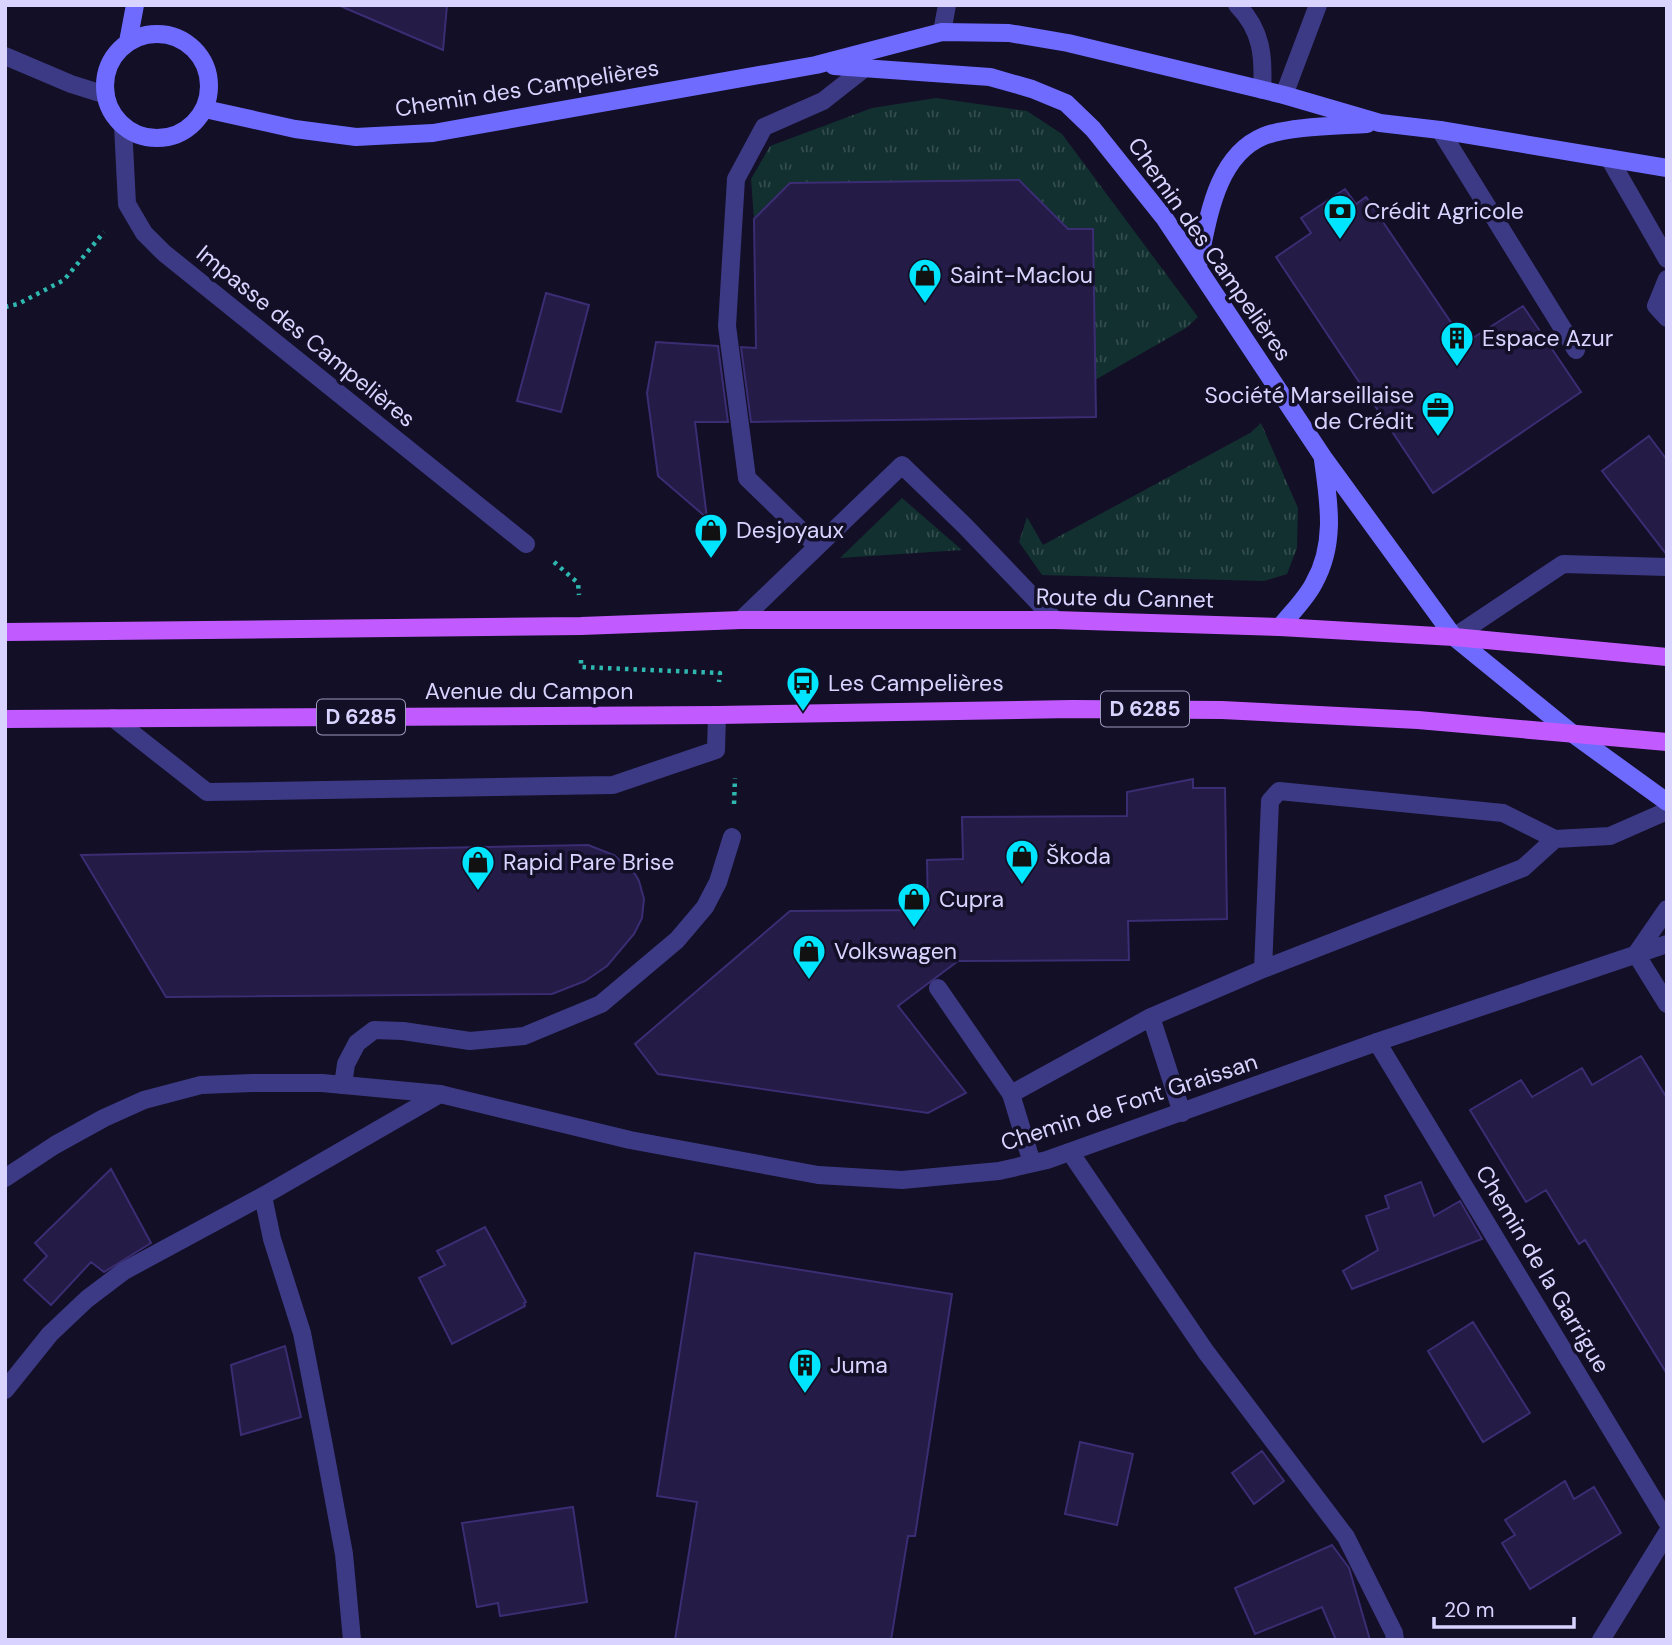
<svg xmlns="http://www.w3.org/2000/svg" width="1672" height="1645" font-family="'DM Sans',sans-serif">
	<style>
		.grass { fill: url(#grass-tufts) }
		.building { fill: #241b47; stroke: #3b2d73; stroke-width: 2 }
		.lines { fill: none; stroke-linecap: round; stroke-linejoin: round }
		.path { stroke: #2fb8b0; stroke-width: 4.5; stroke-dasharray: 3.5 5; stroke-linecap: butt }
		.service { stroke: #3d3a85; stroke-width: 18 }
		.minor { stroke: #3d3a85; stroke-width: 18 }
		.tertiary { stroke: #3d3a85; stroke-width: 18 }
		.secondary { stroke: #6f6bff; stroke-width: 18 }
		.primary { stroke: #c25bff; stroke-width: 18 }
		.labels { text-anchor: middle; dominant-baseline: central; stroke-width: 7; stroke-linejoin: round; paint-order: stroke }
		.shield { fill: #130f26; stroke: #9e99be; stroke-width: 2 }
		.shield-label { font-size: 21px; font-weight: bold; fill: #d9d4ff }
		.street-label { font-size: 23px; fill: #d9d4ff; stroke: #130f26 }
		.poi-label { font-size: 23px; fill: #d9d4ff; stroke: #130f26; text-anchor: start }
	</style>
	<defs>
		<pattern id="grass-tufts" width="24" height="20" patternUnits="userSpaceOnUse" patternTransform="scale(1.75)"><rect width="24" height="20" fill="#12302f"/><path d="M3 7l-1-3M5 7V3M7 7l1-3M15 17l-1-3M17 17v-4M19 17l1-3" fill="none" stroke="#344d4e"/></pattern>
	</defs>
	<rect width="100%" height="100%" fill="#130f26"/>
	<path class="grass" d="M936 98 1027 111 1062 134 1198 317 1186 328 1095 380 1093 229H1053V214L1020 180 790 183 754 219 751 179 770 146 872 108Z
		M1261 423 1298 508 1297 548 1287 574 1264 581 1042 575 1019 542 1027 517 1043 545 1250 433Z
		M902 498 962 550 840 558Z"/>
	<path class="building" d="M338 5H447L443 50Z
		M1019 180 1068 229H1093L1096 417 751 422 741 347 756 348 754 219 790 183Z
		M1345 189 1356 204 1366 197 1465 343 1523 306 1581 392 1433 493 1276 257 1311 233 1301 218Z
		M546 293 589 305 561 412 517 401Z
		M656 342 718 346 728 422H695L707 518 658 476 647 393Z
		M1649 436 1667 460V555L1602 471Z
		M1193 779V788H1225L1227 919 1128 921 1129 960 958 961 898 1006 966 1093 928 1113 658 1074 635 1044 790 911 928 910 927 860 963 859 962 817 1127 816V792Z
		M588 845 614 855 635 874 639 881 644 899 642 918 634 934 607 966 585 981 552 994 166 997 81 855Z
		M1641 1056 1667 1098V1374L1585 1240 1579 1244 1546 1190 1526 1202 1470 1110 1521 1080 1532 1097 1582 1068 1592 1085Z
		M111 1169 151 1243 104 1272 91 1262 51 1305 24 1280 47 1256 35 1243Z
		M1421 1182 1434 1216 1460 1201 1482 1239 1352 1289 1343 1271 1378 1250 1366 1216 1389 1208 1385 1196Z
		M485 1227 526 1302 524 1303 525 1306 452 1344 419 1278 445 1265 437 1251Z
		M695 1253 952 1294 915 1536H908L891 1640H675L697 1502 657 1496Z
		M1473 1322 1530 1413 1483 1442 1428 1351Z
		M285 1346 301 1417 241 1435 231 1365Z
		M1080 1442 1133 1454 1117 1525 1065 1514Z
		M1262 1451 1284 1481 1254 1504 1232 1473Z
		M1565 1481 1574 1499 1594 1487 1621 1533 1530 1589 1502 1543 1515 1535 1505 1520Z
		M573 1507 587 1602 500 1616 498 1603 477 1607 462 1523Z
		M1332 1545 1349 1568 1370 1640H1336L1322 1607 1255 1634 1235 1588Z"/>
	<g class="lines">
		<path class="path" d="M5 307 18 304 64 280 104 232
			M554 562 578 583 579 595
			M581 660V667L720 673 719 682
			M734 804 735 778"/>
		<path class="service" d="M1284 95 1318 5
			M1440 130 1576 350
			M1609 158 1667 259
			M1667 279 1656 306 1667 318
			M817 546 747 478 727 326 736 179 764 127 823 101 865 68
			M741 620 902 465 965 526 1055 620
			M1454 637 1563 564 1667 567
			M113 718 207 792 613 785 716 750 717 715
			M1263 969 1270 801 1279 791 1503 813 1555 839
			M938 988 1011 1094
			M343 1085 346 1064 357 1043 374 1030 403 1031 470 1041 524 1036 601 1004 677 940 705 907 718 882 732 837
			M1182 1113 1151 1017 1263 969 1523 868 1555 839 1610 836 1667 811
			M1070 1152 1206 1352 1346 1537 1394 1633 1395 1640
			M1032 1163 1011 1094 1151 1017"/>
		<path class="minor" d="M1237 5C1262 30 1264 57 1262 90
			M942 32 947 5
			M5 56 71 84 106 95
			M123 126 127 204 144 233 164 253 526 544
			M1636 954 1667 1004
			M1377 1042 1667 1522
			M263 1196 272 1239 302 1333 323 1441 344 1554 352 1640
			M5 1390 50 1334 87 1299 124 1271 263 1196 440 1094
			M1601 1640 1667 1533"/>
		<path class="tertiary" d="M1636 954 1667 909
			M5 1178 55 1145 104 1118 144 1100 201 1085 252 1083H322L440 1094 630 1140 818 1175 902 1180 999 1171 1047 1160 1377 1042 1667 944"/>
		<path class="secondary" d="M105 86a52 52 0 1 1 104 0a52 52 0 1 1-104 0Z
			M128 42 135 5
			M834 66 990 77 1032 89 1066 103 1093 129 1165 219 1323 457 1454 637 1573 734 1667 802
			M205 109 295 129 356 137 433 133 816 65 942 32 1009 33 1068 43 1284 95 1380 123 1440 130 1667 168
			M1198 266C1208 221 1215 156 1264 136 1290 126 1338 126 1367 124
			M1280 627C1291 613 1306 599 1314 583 1336 544 1329 503 1323 460"/>
		<path class="primary" d="M5 632 581 626 741 620H1055L1280 627 1454 637 1667 657
			M5 719 717 715 1072 709 1222 710 1418 720 1667 742"/>
	</g>
	<defs>
		<symbol id="bank-pin" viewBox="-11 -11 22 30"><path d="M0 17L-7.5 6A9.5 9.5 0 1 1 7.5 6Z" fill="#00e5ff" stroke="#130f26"/><path d="M-6-4H6V4H-6ZM0-2.3a2.3 2.3 0 1 0 0 4.6a2.3 2.3 0 1 0 0-4.6Z" fill="#111"/></symbol>
		<symbol id="shop-pin" viewBox="-11 -11 22 30"><path d="M0 17L-7.5 6A9.5 9.5 0 1 1 7.5 6Z" fill="#00e5ff" stroke="#130f26"/><path d="M-5-2.5h2.3a2.7 3.5 0 0 1 5.4 0H5L5.5 6h-11ZM-1.5-2.5h3a1.5 2.3 0 0 0-3 0Z" fill="#111"/></symbol>
		<symbol id="building-pin" viewBox="-11 -11 22 30"><path d="M0 17L-7.5 6A9.5 9.5 0 1 1 7.5 6Z" fill="#00e5ff" stroke="#130f26"/><path d="M-4-6H4V6H1V3H-1V6H-4ZM-2.5-4.3h1.7v1.8h-1.7ZM.8-4.3h1.7v1.8H.8ZM-2.5-1h1.7V.8h-1.7ZM.8-1h1.7V.8H.8Z" fill="#111"/></symbol>
		<symbol id="office-pin" viewBox="-11 -11 22 30"><path d="M0 17L-7.5 6A9.5 9.5 0 1 1 7.5 6Z" fill="#00e5ff" stroke="#130f26"/><path d="M-6-3h4V-5.5h4V-3h4V5H-6ZM-1-4.5V-3h2v-1.5ZM-6 0V1H6V0Z" fill="#111"/></symbol>
		<symbol id="bus-pin" viewBox="-11 -11 22 30"><path d="M0 17L-7.5 6A9.5 9.5 0 1 1 7.5 6Z" fill="#00e5ff" stroke="#130f26"/><path d="M-5-6H5V4H4V6H2V4H-2V6H-4V4H-5ZM-3.5-4V0h7V-4ZM-3.5 1.2v1.5H-2V1.2ZM2 1.2v1.5H3.5V1.2Z" fill="#111"/></symbol>
	</defs>
	<g fill-rule="evenodd">
		<use href="#bank-pin" x="1321" y="192" width="38" height="52"/>
		<use href="#shop-pin" x="906" y="256" width="38" height="52"/>
		<use href="#building-pin" x="1438" y="319" width="38" height="52"/>
		<use href="#office-pin" x="1419" y="389" width="38" height="52"/>
		<use href="#shop-pin" x="692" y="511" width="38" height="52"/>
		<use href="#bus-pin" x="784" y="664" width="38" height="52"/>
		<use href="#shop-pin" x="1003" y="837" width="38" height="52"/>
		<use href="#shop-pin" x="459" y="843" width="38" height="52"/>
		<use href="#shop-pin" x="895" y="880" width="38" height="52"/>
		<use href="#shop-pin" x="790" y="932" width="38" height="52"/>
		<use href="#building-pin" x="786" y="1346" width="38" height="52"/>
	</g>
	<g class="labels">
		<g class="shield">
			<rect x="1101" y="691.5" width="88" height="35" rx="5"/>
			<rect x="317" y="699.5" width="88" height="35" rx="5"/>
		</g>
		<g class="shield-label">
			<text x="1145" y="709">D 6285</text>
			<text x="361" y="717">D 6285</text>
		</g>
		<g class="street-label">
			<text transform="translate(527 88) rotate(-9)">Chemin des Campelières</text>
			<text transform="translate(1210 249) rotate(55)">Chemin des Campelières</text>
			<text transform="translate(306 336) rotate(39)">Impasse des Campelières</text>
			<text transform="translate(1125 598) rotate(1)">Route du Cannet</text>
			<text x="529" y="691">Avenue du Campon</text>
			<text transform="translate(1129 1102) rotate(-18)">Chemin de Font Graissan</text>
			<text transform="translate(1543 1269) rotate(59)">Chemin de la Garrigue</text>
		</g>
		<g class="poi-label">
			<text x="1364" y="211">Crédit Agricole</text>
			<text x="950" y="275">Saint-Maclou</text>
			<text x="1482" y="338">Espace Azur</text>
			<text x="1414" y="395" text-anchor="end">Société Marseillaise<tspan x="1414" dy="26">de Crédit</tspan></text>
			<text x="736" y="530">Desjoyaux</text>
			<text x="828" y="683">Les Campelières</text>
			<text x="1046" y="856">Škoda</text>
			<text x="503" y="862">Rapid Pare Brise</text>
			<text x="939" y="899">Cupra</text>
			<text x="834" y="951">Volkswagen</text>
			<text x="830" y="1365">Juma</text>
		</g>
	</g>
	<rect width="1672" height="1645" fill="none" stroke="#d9d4ff" stroke-width="14"/>
	<path d="M1434 1617v10h140v-10" fill="none" stroke="#d9d4ff" stroke-width="3.5"/>
	<text x="1444" y="1617" font-size="21" fill="#d9d4ff" stroke="#130f26" stroke-width="5" paint-order="stroke">20 m</text>
</svg>
